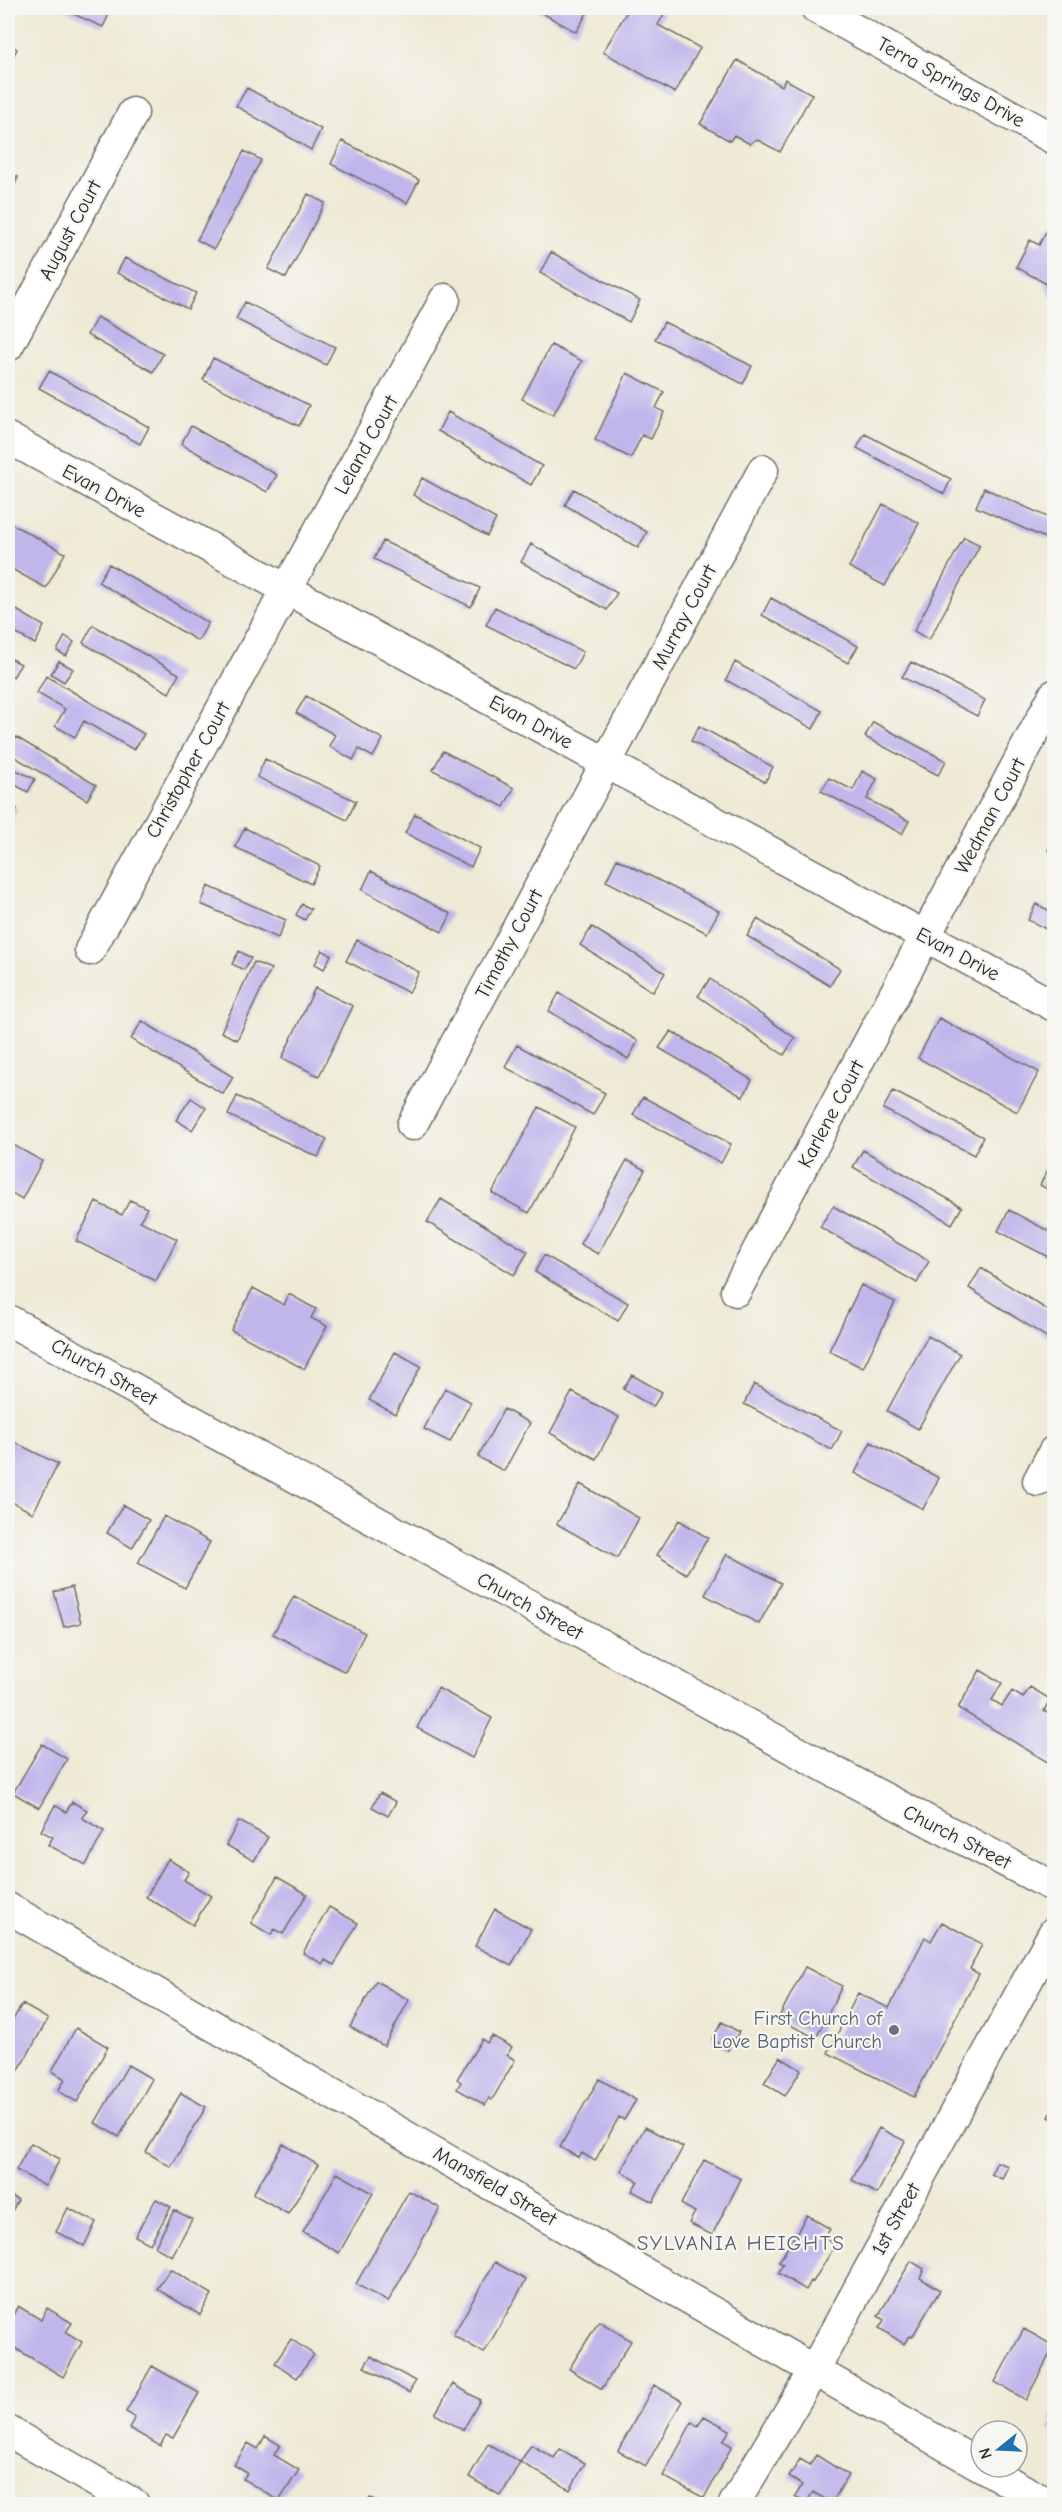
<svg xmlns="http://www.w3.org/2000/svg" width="1062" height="2512" font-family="'Comic Neue',sans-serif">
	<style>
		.building { fill: #c0b6eb }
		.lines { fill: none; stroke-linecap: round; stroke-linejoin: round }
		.minor-casing { stroke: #706e67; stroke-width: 33 }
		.minor { stroke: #fff; stroke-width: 30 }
		.worship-dot { fill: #6b7280; stroke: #f6f6f2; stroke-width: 2 }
		.labels { text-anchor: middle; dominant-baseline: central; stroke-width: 4.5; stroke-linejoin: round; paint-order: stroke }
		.street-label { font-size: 20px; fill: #2b2b2b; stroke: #f6f6f2 }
		.worship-label { font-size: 20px; fill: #5b616d; stroke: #f6f6f2; text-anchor: end }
		.neighbourhood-label { font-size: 21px; letter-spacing: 1.5px; fill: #5f5c6e; stroke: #f6f6f2 }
	</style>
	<rect width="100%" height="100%" fill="#f6f6f2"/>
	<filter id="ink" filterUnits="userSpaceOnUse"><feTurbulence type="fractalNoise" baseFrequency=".0167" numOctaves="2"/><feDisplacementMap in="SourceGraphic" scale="12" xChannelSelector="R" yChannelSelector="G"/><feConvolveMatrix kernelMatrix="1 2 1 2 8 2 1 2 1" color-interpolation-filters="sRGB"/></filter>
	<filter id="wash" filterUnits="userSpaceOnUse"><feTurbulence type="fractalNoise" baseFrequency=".008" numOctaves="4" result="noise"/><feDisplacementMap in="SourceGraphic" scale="24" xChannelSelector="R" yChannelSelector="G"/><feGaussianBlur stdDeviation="1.35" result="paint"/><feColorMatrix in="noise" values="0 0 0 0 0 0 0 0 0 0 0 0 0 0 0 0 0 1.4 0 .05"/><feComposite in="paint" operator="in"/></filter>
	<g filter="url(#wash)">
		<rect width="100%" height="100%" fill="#efead6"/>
		<g id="blocks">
			<path class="building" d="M60 8H112L103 27Z
				M533 8H590L576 32Z
				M629 8H653L664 14 658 25 700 48 675 93 603 52Z
				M8 44 17 49 8 67Z
				M737 60 782 86 785 79 812 94 780 152 756 139 750 144 734 135 730 141 700 124Z
				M247 88 321 129 311 150 236 106Z
				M342 141 419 180 407 203 331 164Z
				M244 151 261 160 214 249 197 240Z
				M8 173 18 177 8 201Z
				M308 194 325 203 286 278 268 269Z
				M1049 226 1054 229V298L1049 295 1045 283 1016 267 1030 240 1039 245Z
				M551 252 640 300 629 322 540 273Z
				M125 258 196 293 188 309 117 273Z
				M245 302 335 347 326 365 236 319Z
				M97 317 163 354 153 372 87 335Z
				M664 322 752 366 743 384 655 339Z
				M551 345 582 361 553 415 522 399Z
				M213 358 309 405 299 426 203 380Z
				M49 371 149 427 140 444 39 388Z
				M627 373 664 392 656 408 664 412 651 439 642 435 631 458 595 440Z
				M448 412 542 466 531 485 438 431Z
				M191 426 277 475 267 492 181 444Z
				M865 434 951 479 944 494 857 448Z
				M422 478 496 519 487 536 413 495Z
				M984 488 1054 520V542L976 507Z
				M574 489 647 532 638 548 565 505Z
				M883 504 919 523 885 586 849 567Z
				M8 522 65 553 46 588 8 567Z
				M964 537 980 545 929 640 914 631Z
				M383 541 480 588 471 607 374 559Z
				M531 544 617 593 607 610 521 562Z
				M109 564 208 623 198 641 98 582Z
				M771 598 858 646 848 663 762 615Z
				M8 605 44 626 35 644 8 629Z
				M495 607 583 652 574 669 486 625Z
				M93 625 179 674 169 693 83 643Z
				M65 636 74 642 66 656 57 651Z
				M8 657 21 664 13 677 8 674Z
				M59 661 73 669 64 682 51 674Z
				M735 662 822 711 813 729 726 680Z
				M911 662 985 700 977 716 902 677Z
				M46 676 144 734 134 750 84 721 75 737 55 726 65 709 37 693Z
				M306 696 383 739 373 757 359 749 353 760 329 746 335 735 296 713Z
				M873 722 946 761 938 775 865 737Z
				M699 726 773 767 765 782 691 741Z
				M16 737 96 785 87 800 8 753Z
				M443 751 514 788 504 807 433 770Z
				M265 759 356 801 347 820 257 777Z
				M10 767 35 779 28 792 8 781Z
				M862 771 877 779 867 799 909 821 902 834 821 791 829 778 853 790Z
				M8 803 17 809 8 825Z
				M415 814 480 848 471 867 405 833Z
				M245 828 320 866 311 884 235 847Z
				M1054 839V854L1048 850Z
				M617 859 719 911 707 933 606 881Z
				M371 871 451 914 442 932 362 890Z
				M208 886 286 920 278 938 201 904Z
				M302 904 311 909 305 920 296 915Z
				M1036 904 1054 913V933L1028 920Z
				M757 919 840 969 830 986 747 936Z
				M592 927 665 973 653 992 580 945Z
				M357 940 419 972 409 993 346 961Z
				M322 950 331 955 324 969 315 964Z
				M239 951 251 958 244 970 232 964Z
				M254 962 271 969 237 1040 221 1032Z
				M710 979 795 1038 784 1055 698 996Z
				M315 988 353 1006 319 1076 282 1058Z
				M559 993 638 1041 628 1059 549 1011Z
				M939 1018 1039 1072 1017 1112 918 1058Z
				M142 1021 233 1077 223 1094 131 1039Z
				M671 1031 752 1080 743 1097 659 1048Z
				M517 1045 605 1093 593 1115 505 1067Z
				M893 1091 983 1137 974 1155 883 1109Z
				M237 1096 327 1139 318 1157 228 1115Z
				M643 1097 731 1144 721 1163 633 1115Z
				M191 1098 206 1108 192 1130 176 1120Z
				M539 1107 575 1127 529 1213 492 1193Z
				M8 1142 42 1161 22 1199 8 1191Z
				M863 1150 962 1207 952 1224 853 1167Z
				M1054 1158V1193L1040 1185Z
				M627 1160 645 1170 598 1254 580 1244Z
				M441 1199 528 1252 514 1275 427 1222Z
				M130 1200 147 1208 140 1221 177 1239 156 1281 76 1241 96 1202 122 1215Z
				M833 1206 929 1261 917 1283 820 1227Z
				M1009 1210 1054 1234V1260L998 1231Z
				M544 1255 628 1303 618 1321 535 1272Z
				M981 1268 1054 1314V1334L1051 1340 969 1288Z
				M861 1285 895 1302 863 1368 829 1351Z
				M253 1288 284 1305 289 1294 316 1309 311 1318 327 1326 304 1369 231 1330Z
				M928 1336 960 1354 918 1429 887 1411Z
				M395 1352 421 1366 395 1414 369 1400Z
				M632 1375 662 1392 653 1407 623 1389Z
				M754 1384 842 1431 832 1450 744 1404Z
				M445 1388 471 1402 450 1442 424 1429Z
				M572 1392 619 1417 596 1459 550 1433Z
				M504 1409 530 1423 504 1471 478 1457Z
				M8 1439 58 1464 33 1513 8 1500Z
				M871 1442 939 1478 923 1509 855 1473Z
				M580 1484 639 1518 617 1558 557 1524Z
				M123 1505 149 1520 132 1548 107 1533Z
				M164 1516 210 1542 185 1588 138 1563Z
				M679 1520 708 1538 686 1574 657 1555Z
				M727 1554 781 1583 759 1624 705 1595Z
				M72 1587 81 1623 64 1627 54 1592Z
				M294 1596 365 1633 345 1672 273 1634Z
				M980 1670 1002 1683 992 1700 1002 1706 1012 1691 1023 1698 1030 1687 1050 1699 1044 1711 1054 1717V1766L958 1708Z
				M438 1688 492 1718 472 1758 417 1728Z
				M42 1744 67 1759 39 1808 13 1793Z
				M380 1793 396 1802 388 1816 372 1807Z
				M72 1802 87 1810 82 1818 104 1831 86 1865 48 1845 53 1837 41 1831 55 1805 66 1812Z
				M239 1821 268 1837 254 1861 226 1845Z
				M168 1859 189 1872 184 1880 211 1896 193 1925 146 1897Z
				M277 1877 307 1894 283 1934 274 1929 271 1935 251 1923Z
				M329 1907 358 1923 334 1965 325 1960 323 1964 303 1953Z
				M495 1909 531 1929 511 1966 475 1946Z
				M942 1922 982 1944 970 1969 979 1974 914 2097 828 2053 858 1993 889 2008 925 1937 931 1941Z
				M805 1967 842 1986 816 2038 778 2019Z
				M376 1981 409 2000 384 2046 350 2027Z
				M22 2004 48 2019 13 2080 8 2077V2029Z
				M722 2022 739 2032 728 2050 712 2039Z
				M76 2028 108 2047 77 2102 58 2091 65 2079 52 2071Z
				M492 2036 512 2047 507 2055 515 2060 492 2100 489 2098 485 2105 457 2089 461 2082 457 2079 482 2039 487 2043Z
				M780 2057 801 2070 785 2096 764 2083Z
				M128 2065 152 2079 119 2137 95 2123Z
				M599 2079 636 2100 624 2120 619 2117 595 2161 582 2153 579 2158 560 2147Z
				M181 2093 206 2107 171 2167 146 2152Z
				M1054 2107V2120L1049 2117Z
				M645 2127 683 2147 653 2202 632 2191 638 2181 621 2171Z
				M879 2128 905 2141 877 2194 852 2180Z
				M31 2143 60 2159 45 2186 16 2170Z
				M283 2144 318 2165 288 2214 253 2194Z
				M704 2160 741 2179 712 2235 689 2223 695 2212 681 2204Z
				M997 2162 1008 2166 1002 2179 991 2174Z
				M337 2173 373 2193 339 2253 303 2232Z
				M409 2191 440 2208 388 2302 356 2284Z
				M8 2194 18 2200 8 2218Z
				M156 2199 171 2207 150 2244 135 2236Z
				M68 2208 96 2222 84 2246 56 2232Z
				M174 2210 192 2219 172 2256 155 2247Z
				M807 2215 830 2229 825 2237 836 2244 813 2282 811 2281 806 2290 778 2273 783 2264 779 2262Z
				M911 2261 924 2269 920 2278 940 2290 912 2337 909 2336 904 2344 879 2328 884 2320 878 2316Z
				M495 2262 526 2280 484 2353 453 2335Z
				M170 2269 212 2294 200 2315 157 2289Z
				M18 2306 41 2320 47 2308 72 2323 66 2332 82 2342 63 2377 8 2344V2323Z
				M599 2321 631 2341 602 2389 569 2369Z
				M1024 2329 1054 2346 1026 2400 995 2382Z
				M291 2339 314 2355 297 2378 275 2363Z
				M371 2356 415 2381 409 2393 364 2367Z
				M152 2366 199 2393 173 2438 166 2435 160 2446 129 2428 135 2417 126 2412Z
				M453 2384 480 2400 463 2430 435 2414Z
				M654 2385 682 2401 646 2466 618 2451Z
				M1054 2409V2433L1049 2429 1054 2420 1049 2419Z
				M704 2416 730 2430 723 2441 732 2446 704 2498 663 2476 692 2422 698 2426Z
				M265 2436 280 2445 274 2455 299 2470 279 2501 243 2479 247 2473 234 2465 248 2443 258 2449Z
				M488 2444 520 2462 501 2496 469 2477Z
				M531 2445 554 2458 560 2449 585 2463 570 2490 520 2462Z
				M816 2455 848 2475 832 2503 813 2492 806 2503 795 2497 802 2485 789 2477 800 2459 810 2465Z
				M370 2498 384 2504H367Z"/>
		</g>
	</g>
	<g filter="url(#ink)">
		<use href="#blocks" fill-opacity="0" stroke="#706e67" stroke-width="1.5"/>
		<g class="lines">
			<defs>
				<path id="minor" d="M816 8 1054 139
					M8 346 133 113
					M8 438 1054 1006
					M90 950 445 299
					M412 1125 763 470
					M736 1291 1054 695
					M8 1320 831 1770 1054 1887
					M1038 1481 1054 1451
					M8 1908 981 2466
					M8 2431 134 2504
					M983 2467 1048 2504
					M734 2504 814 2370 1054 1932"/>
			</defs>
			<use href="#minor" class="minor-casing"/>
			<use href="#minor" class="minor"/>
		</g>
	</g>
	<circle class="worship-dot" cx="894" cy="2030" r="6"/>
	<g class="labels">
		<g class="street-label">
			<text transform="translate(951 82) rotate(29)">Terra Springs Drive</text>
			<text transform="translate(70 230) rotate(-62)">August Court</text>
			<text transform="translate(366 445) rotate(-61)">Leland Court</text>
			<text transform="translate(104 491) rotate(28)">Evan Drive</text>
			<text transform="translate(684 617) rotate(-62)">Murray Court</text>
			<text transform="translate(531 722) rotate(28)">Evan Drive</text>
			<text transform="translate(188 770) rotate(-61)">Christopher Court</text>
			<text transform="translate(990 816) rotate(-62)">Wedman Court</text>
			<text transform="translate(509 944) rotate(-62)">Timothy Court</text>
			<text transform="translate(958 954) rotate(28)">Evan Drive</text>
			<text transform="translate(831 1114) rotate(-62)">Karlene Court</text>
			<text transform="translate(104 1372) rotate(29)">Church Street</text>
			<text transform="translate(530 1606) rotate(29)">Church Street</text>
			<text transform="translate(957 1837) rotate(27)">Church Street</text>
			<text transform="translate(495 2186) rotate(30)">Mansfield Street</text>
			<text transform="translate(896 2219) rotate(-61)">1st Street</text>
		</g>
		<g class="worship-label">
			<text x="882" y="2018">First Church of<tspan x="882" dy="23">Love Baptist Church</tspan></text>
		</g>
		<g class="neighbourhood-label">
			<text x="741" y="2243">SYLVANIA HEIGHTS</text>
		</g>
	</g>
	<rect width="1062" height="2512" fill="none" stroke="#f6f6f2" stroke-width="30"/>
	<g transform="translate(999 2449) rotate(252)"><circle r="28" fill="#f6f6f2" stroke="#a5a5a2" stroke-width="1.5"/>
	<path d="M0-4.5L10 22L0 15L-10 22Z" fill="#1f6fb2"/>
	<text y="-9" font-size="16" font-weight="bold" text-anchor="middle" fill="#2b2b2b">N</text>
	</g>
</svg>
